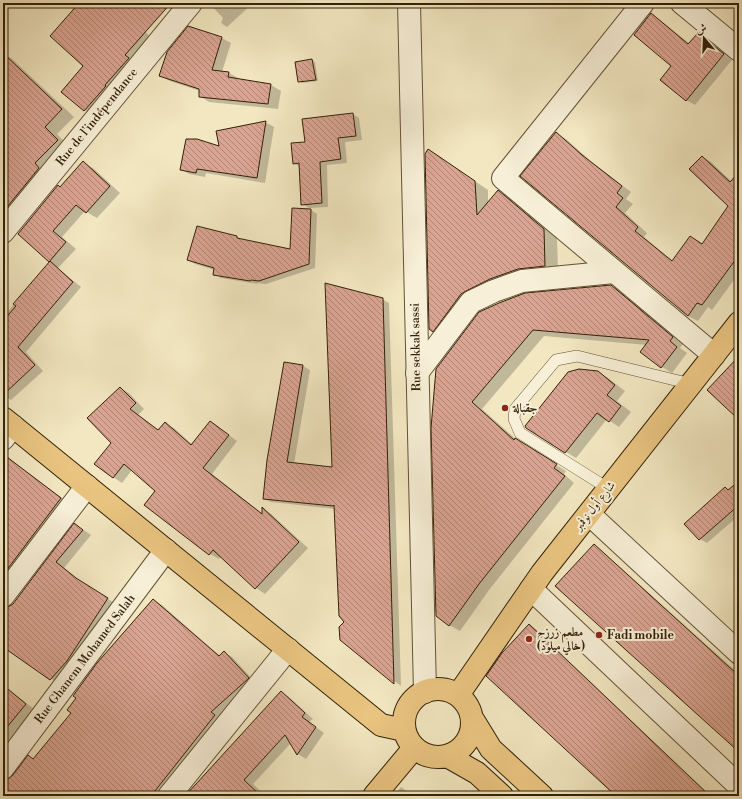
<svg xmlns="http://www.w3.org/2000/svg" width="742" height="799" font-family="'Libre Bodoni',Amiri,serif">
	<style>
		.shadow { fill: #0003 }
		.building { fill: url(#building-back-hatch); stroke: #332109 }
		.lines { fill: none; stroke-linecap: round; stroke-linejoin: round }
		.service-casing { stroke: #635237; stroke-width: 12 }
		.minor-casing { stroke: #635237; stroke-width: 24 }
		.tertiary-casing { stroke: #635237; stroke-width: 24 }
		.primary-casing { stroke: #332109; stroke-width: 24 }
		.service { stroke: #f7efd7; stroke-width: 11 }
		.minor { stroke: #f7efd7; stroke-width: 22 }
		.tertiary { stroke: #f7efd7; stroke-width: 22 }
		.primary { stroke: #e9c480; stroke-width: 22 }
		.poi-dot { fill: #8f2418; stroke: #f7efd7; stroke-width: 1.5 }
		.labels { text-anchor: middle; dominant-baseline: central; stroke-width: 4; stroke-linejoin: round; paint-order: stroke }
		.street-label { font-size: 12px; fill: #332109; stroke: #f7efd7 }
		.poi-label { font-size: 12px; font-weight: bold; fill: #332109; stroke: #f7efd7; text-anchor: start }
	</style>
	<defs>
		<pattern id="building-back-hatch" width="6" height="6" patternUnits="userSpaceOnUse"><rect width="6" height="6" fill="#daa492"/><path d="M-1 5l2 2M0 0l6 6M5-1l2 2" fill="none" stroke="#b18575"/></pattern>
	</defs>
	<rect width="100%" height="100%" fill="#f2e7c1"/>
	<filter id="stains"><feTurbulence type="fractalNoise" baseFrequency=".005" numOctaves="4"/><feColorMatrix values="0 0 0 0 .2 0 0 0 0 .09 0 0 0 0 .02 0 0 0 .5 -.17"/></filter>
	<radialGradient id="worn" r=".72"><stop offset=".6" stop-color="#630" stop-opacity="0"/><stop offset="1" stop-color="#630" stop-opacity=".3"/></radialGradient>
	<path class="shadow" d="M74 3H172L145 31 151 38 92 115 85 110 63 92 85 66 78 6Z
		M209 3H253L227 27 221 23 223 18Z
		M651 15 660 20 690 44 698 34 707 39 732 60 695 105 686 100Z
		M222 38 231 43 222 72 229 73 238 78V80L271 85 281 91 278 109 209 102 200 96V91L170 81 160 76Z
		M3 53 11 58 74 117 57 134 70 148 3 231Z
		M312 60 315 62 318 81 302 83 298 81Z
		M353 114 359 118 362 140 345 142 347 163 327 165 328 207 309 208 302 204 300 167 294 163 306 143Z
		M265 122 274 127 265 183 206 173 205 177 189 174 181 169Z
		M556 133 566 139 592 162 631 192 626 199 633 204 625 213 647 233 644 237 673 261 691 237 703 244 729 206 702 157 711 162 731 181 739 173V273L712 310 708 307 698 321 688 316Z
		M441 158 488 190V203L499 192 512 199 557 237 558 273 503 286 446 338 433 331Z
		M83 163 93 168 120 193 97 218 85 211 62 237 76 249 58 268 81 287 26 352 43 371 11 400 3 395V317L51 262 19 234Z
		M311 210 317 214 315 268 266 284 257 283V284L221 278 214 274 215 270 195 264 188 260 236 237 240 240 291 250Z
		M611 286 622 292 683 344 680 348 687 353 672 373 662 367 647 345 544 336 482 409 518 441 566 471 564 474 574 483 489 590 460 631 449 625 437 369Z
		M382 299 389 303 401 686 341 640 346 622 335 509 271 502 264 499 285 364 303 366 310 370 294 464 334 468Z
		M598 372 608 378 625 391 617 401 631 412 619 427 607 419 576 458 526 428Z
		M120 388 129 393 144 409 138 415 159 430 165 423 174 428 193 445 211 422 237 441 212 474 263 514V509L271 514 308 548 265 594 256 588 221 556 219 559 210 554 156 491 132 470 122 483 113 477 112 443Z
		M4 456 12 461 69 503 3 591Z
		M739 482V519L737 517 707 543 700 539 686 524 725 488 729 491Z
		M75 524 91 535 64 568 84 584 116 604 59 684 3 645V609L9 608 14 604Z
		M594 546 601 550 739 674V751Z
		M154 600 162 605 220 656 224 652 232 657 256 683 163 796H3V789L33 760 72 713Z
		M529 625 535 629 711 796H618Z
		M3 685 34 709 3 747Z
		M281 692 289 697 313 719 309 722 324 733 306 759 298 754 291 743 253 784 266 796H186Z
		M401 787 408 792 413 796H393Z"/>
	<path class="building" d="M79 3H171L125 55 129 58 105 85 106 86 84 111 61 92 83 66 50 36Z
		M651 13 688 44 698 33 724 54 686 101 660 80 671 66 634 35Z
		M188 26 222 37 212 70 229 72 228 77 271 84 268 104 199 97V89L159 76 167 52Z
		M3 53 62 109 45 127 58 140 35 163 39 168 3 212Z
		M312 59 316 80 298 82 295 62Z
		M353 113 356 136 338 138 341 159 320 162 322 203 301 205 299 163 293 164 291 143 305 142 302 119Z
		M266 121 257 178 197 169 196 173 180 170 186 139H197L219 146 216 131Z
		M556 132 582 155 622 186 617 193 623 198 616 207 638 227 635 231 672 261 690 236 702 244 728 206 689 169 702 156 730 182 739 172V255L702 305 697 303 688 316 520 176Z
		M428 149 475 181 477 215 498 190 544 229 545 266 518 269 490 279 466 291 461 294 433 332 429 329 425 154Z
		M83 161 110 186 86 213 76 205 53 231 66 242 49 262 18 234 58 185 60 187Z
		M292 208 311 209 309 264 259 281 251 280 250 281 213 275 214 268 187 260 197 226 237 236V238L290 249Z
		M50 261 73 282 18 347 35 365 3 395V321L16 306 13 304Z
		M325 283 383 298 394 684 340 640 339 627 344 622 339 616 334 505 333 506 263 499 267 460 284 362 303 365 287 462 332 467Z
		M611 285 673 337 670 341 677 347 661 368 640 352 649 340 533 330 472 402 514 440 515 438 557 464 554 468 565 476 479 584 449 626 436 616 431 428 436 369 479 312 499 303 525 293Z
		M739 356V420L707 390Z
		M579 369 598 371 615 385 607 395 621 406 609 422 597 413 565 453 526 428 525 426 568 372Z
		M120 387 136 403 130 409 158 430 165 422 191 445 210 421 229 435 203 468 262 514V507L299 542 255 589 213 550 209 555 144 505 155 491 124 464 113 478 94 464 111 443 87 418Z
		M3 454 61 498 3 575Z
		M739 481V505L699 540 684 524 725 487 728 490Z
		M74 523 83 530 56 562 76 578 108 598 67 661 50 680 3 647V608L8 607 13 604Z
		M594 544 739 676V752L555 586Z
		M153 599 219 656 224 651 249 678 211 712 215 715 151 796H3V787L8 779 13 775 28 755 33 759 71 713 67 710 76 698 73 696 97 663Z
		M529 624 710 796H616L486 676 502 653Z
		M3 685 26 704 3 732Z
		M281 691 305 713 302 717 316 727 297 755 285 735 244 780 261 796H185Z"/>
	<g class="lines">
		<defs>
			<path id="service" d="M609 489 520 433 514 419 515 409 556 360 577 356 691 384"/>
			<path id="minor" d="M643 3 503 178 714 355
				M682 3 739 50
				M3 232 191 3
				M417 373 471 302 494 291 522 281 614 272
				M3 439 13 426
				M589 514 739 653
				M531 589 739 786
				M3 596 87 486
				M3 768 166 550
				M169 796 288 649"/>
			<path id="tertiary" d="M409 3 425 692"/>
			<path id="primary" d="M3 418 381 725 404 730
				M404 723a34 34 0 1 1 68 0a34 34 0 1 1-68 0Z
				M458 695 542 573 739 323
				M472 718 491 749 542 796
				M447 756 477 773 502 796
				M374 796 414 748"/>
		</defs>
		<use href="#service" class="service-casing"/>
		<use href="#minor" class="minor-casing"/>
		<use href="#tertiary" class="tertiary-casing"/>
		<use href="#primary" class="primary-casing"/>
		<use href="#service" class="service"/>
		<use href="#minor" class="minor"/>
		<use href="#tertiary" class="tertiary"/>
		<use href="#primary" class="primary"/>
	</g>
	<g class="poi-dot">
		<circle cx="505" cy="408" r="4"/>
		<circle cx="599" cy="635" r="4"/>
		<circle cx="529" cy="639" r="4"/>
	</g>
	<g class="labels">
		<g class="street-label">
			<text transform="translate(97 117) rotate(-51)">Rue de l'indépendance</text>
			<text transform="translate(416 347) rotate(-91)">Rue sekkak sassi</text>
			<text transform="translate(595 506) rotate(-52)">شارع أول نوفمبر</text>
			<text transform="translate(85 659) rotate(-53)">Rue Ghanem Mohamed Salah</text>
		</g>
		<g class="poi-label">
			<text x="513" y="408">جقبالة</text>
			<text x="537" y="632">مطعم زرزح<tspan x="537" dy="14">(خالي ميلود)</tspan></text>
			<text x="607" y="635">Fadi mobile</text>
		</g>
	</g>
	<rect width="742" height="799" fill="none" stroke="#f2e7c1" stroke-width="16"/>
	<rect x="4" y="4" width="734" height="791" fill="none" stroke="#332109" stroke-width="2"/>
	<rect x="8" y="8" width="726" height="783" fill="none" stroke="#332109"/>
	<g transform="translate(704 38) rotate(341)" stroke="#f7efd7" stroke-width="3" paint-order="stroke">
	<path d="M0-3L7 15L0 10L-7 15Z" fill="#332109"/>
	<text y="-6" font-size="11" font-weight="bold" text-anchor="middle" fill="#332109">ش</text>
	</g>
	<rect width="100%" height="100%" filter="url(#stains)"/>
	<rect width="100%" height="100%" fill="url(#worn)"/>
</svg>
